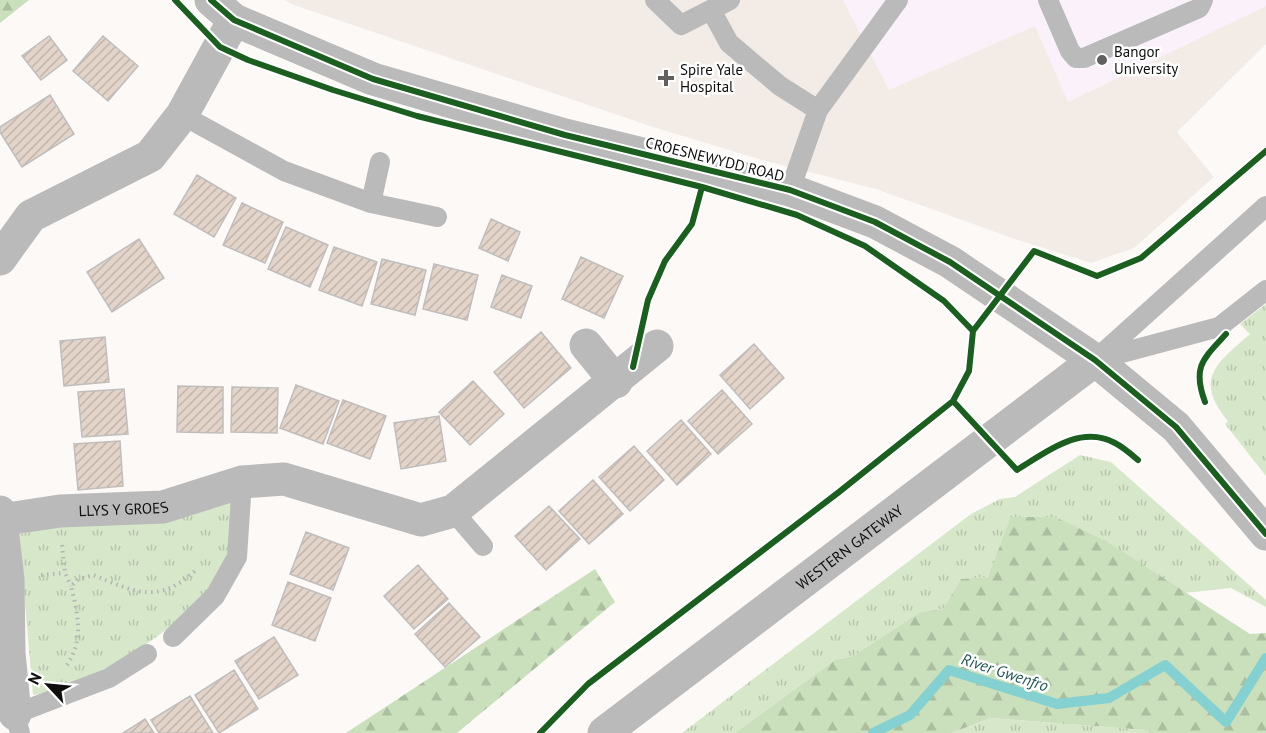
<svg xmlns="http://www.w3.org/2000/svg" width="1266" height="733" font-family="'PT Sans',sans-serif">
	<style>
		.built { fill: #f3ece6 }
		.education { fill: #faf1fb }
		.grass { fill: url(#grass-tufts) }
		.forest { fill: url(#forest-firs) }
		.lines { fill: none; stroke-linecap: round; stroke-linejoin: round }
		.stream { stroke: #85d0d0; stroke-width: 10 }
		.building { fill: url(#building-hatch); stroke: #c0bebd; stroke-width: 1.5 }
		.path { stroke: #b5b4b4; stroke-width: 4; stroke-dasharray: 1.5 4.5; stroke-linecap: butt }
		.service { stroke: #bababb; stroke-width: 20 }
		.minor { stroke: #bababb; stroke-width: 33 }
		.tertiary { stroke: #bababb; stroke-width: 33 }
		.cycleway-casing { stroke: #fff; stroke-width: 10 }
		.cycleway { stroke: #1b5e20; stroke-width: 6 }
		.poi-dot { fill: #62605e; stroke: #fff; stroke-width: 2 }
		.labels { text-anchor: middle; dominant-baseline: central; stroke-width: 5; stroke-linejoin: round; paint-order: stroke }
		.poi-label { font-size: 15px; fill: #0f0e0c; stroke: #fff; text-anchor: start }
		.street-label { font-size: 15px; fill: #0f0e0c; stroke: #fff }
		.water-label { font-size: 16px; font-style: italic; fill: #265656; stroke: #fff }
	</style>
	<defs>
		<pattern id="grass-tufts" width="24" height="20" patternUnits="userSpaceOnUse" patternTransform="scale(1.5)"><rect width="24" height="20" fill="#d7e7ca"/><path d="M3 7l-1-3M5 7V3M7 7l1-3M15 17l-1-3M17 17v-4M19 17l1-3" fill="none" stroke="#b7c5ac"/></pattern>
		<pattern id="forest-firs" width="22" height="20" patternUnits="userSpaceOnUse" patternTransform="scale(1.5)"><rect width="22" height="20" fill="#cadfbb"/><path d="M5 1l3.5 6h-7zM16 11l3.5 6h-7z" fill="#acbea0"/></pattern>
		<pattern id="building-hatch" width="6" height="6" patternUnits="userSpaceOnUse" patternTransform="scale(1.5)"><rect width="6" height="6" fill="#e3d4ca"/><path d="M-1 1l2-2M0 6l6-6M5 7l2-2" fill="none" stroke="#c2b5ac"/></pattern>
	</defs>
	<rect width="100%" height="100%" fill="#fcf9f7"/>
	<path class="built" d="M285 0H1266V44L1177 132 1214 177 1134 248 1091 263 1012 238 876 189 762 160 653 127 291 4Z"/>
	<path class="education" d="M843 0H1266V6L1068 102 1035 26 889 90Z"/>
	<path class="grass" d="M1266 304V476L1225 424 1228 421C1193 379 1217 363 1250 334L1240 324Z
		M1080 455 1111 462 1266 600V607L1231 588 1184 593 1055 517 988 577 961 579 943 609 920 612 853 656 835 660 735 733H682L971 514 1000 499 1015 497Z
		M236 493C233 513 235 539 228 557 204 618 95 685 33 695L22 570 15 535Z
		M991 718 1146 730 1149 733H951Z"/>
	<path class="forest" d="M0 0H29L0 23Z
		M1011 517H1055L1106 541 1250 634 1266 633V733H1149L1146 730 991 718 951 733H735L835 660 853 656 920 612 943 609 961 579 988 577Z
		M595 569 615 602 457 733H346Z"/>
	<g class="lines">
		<path class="stream" d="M873 733 910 715 949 670 1057 704 1109 698 1165 665 1226 722 1266 658"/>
	</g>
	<path class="building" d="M49 36 67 60 41 80 22 56Z
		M103 36 138 66 108 101 73 71Z
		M50 95 74 134 22 167 0 132V127Z
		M197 175 236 198 214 237 174 214Z
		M242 203 283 222 265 263 223 245Z
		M491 219 520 232 508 261 479 248Z
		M286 227 328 245 310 287 268 269Z
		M139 239 164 278 112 312 87 272Z
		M334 247 377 262 362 306 319 290Z
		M581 257 623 276 604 318 562 299Z
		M382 259 426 270 415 315 371 304Z
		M434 264 478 275 467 320 423 309Z
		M502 275 532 286 521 318 491 307Z
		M541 332 571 368 524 408 494 372Z
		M105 337 109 382 64 386 60 341Z
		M754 344 784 378 750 409 720 375Z
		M473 381 504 414 470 445 439 412Z
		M296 385 339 401 323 444 280 428Z
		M178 386 223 387V433L177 432Z
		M232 387 278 388 277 433 231 432Z
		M124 389 128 434 82 437 78 392Z
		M722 390 752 424 718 454 688 421Z
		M343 400 386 416 370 459 327 443Z
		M439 416 446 461 401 469 394 423Z
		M681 420 711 454 677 485 647 451Z
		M120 441 123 486 78 490 74 444Z
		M634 446 664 480 630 511 599 477Z
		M593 480 623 514 589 544 559 511Z
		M549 506 580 539 546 570 515 536Z
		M306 532 349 548 333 590 290 574Z
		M418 565 448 599 414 629 384 596Z
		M288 582 331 598 315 641 272 625Z
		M449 603 480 637 445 667 415 634Z
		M274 637 298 675 259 699 235 661Z
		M234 670 258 709 219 733 195 695Z
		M190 696 213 733H159L151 720Z
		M145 719 154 733H123Z"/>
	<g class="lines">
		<path class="path" d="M62 545 65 573 71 586
			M41 575 65 573
			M67 665C84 639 78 615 71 586L79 579 93 575C134 591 157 606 196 570"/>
		<path class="service" d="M655 0 681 25 730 0
			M1048 0 1070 51 1076 58H1084L1199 8 1203 0
			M711 10 729 43 780 86 818 110
			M182 115 284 171 371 203 437 217
			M790 190 818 110 898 0
			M371 203 380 162
			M1099 359 1219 327 1266 290
			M1095 360 1266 206
			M453 511 483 546
			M173 637 215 596 237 557 242 482
			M20 733 15 714 109 678 147 654"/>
		<g class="minor">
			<path d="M0 259 31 216 150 156 182 115 234 20"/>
			<path d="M586 345 616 382"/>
			<path d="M0 512 8 579 9 653 15 714"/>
			<path id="s1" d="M1 520 60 511 163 507 242 482 284 479 421 520 453 511 657 346"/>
			<path id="s2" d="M604 733 1095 360"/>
		</g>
		<path class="tertiary" d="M211 0 234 20 373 79 565 135 790 190 875 222 950 262 1095 360 1176 427 1266 534"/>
		<defs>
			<path id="cycleway" d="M175 0 220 47 248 60 333 90 417 116 702 187 797 215 865 246 944 301 973 331
				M211 0 234 20 373 79 565 135 790 190 875 222 950 262 1095 360 1176 427 1266 534
				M633 367 648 300 665 261 692 224 702 187
				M953 401 1017 470C1045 453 1080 424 1115 443 1123 447 1131 454 1138 460
				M1205 402C1192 367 1203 359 1226 334
				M540 733 588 684 839 492 953 401 969 371 973 331 1034 251 1097 276 1141 258 1266 151"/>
		</defs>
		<use href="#cycleway" class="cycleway-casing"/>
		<use href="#cycleway" class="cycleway"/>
	</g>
	<g class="poi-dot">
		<circle cx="1102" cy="60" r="6"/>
		<path d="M663 69h6v6h6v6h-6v6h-6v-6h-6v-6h6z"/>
	</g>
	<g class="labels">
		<g class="poi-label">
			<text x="1114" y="51">Bangor<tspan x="1114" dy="17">University</tspan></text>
			<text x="680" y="69">Spire Yale<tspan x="680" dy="17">Hospital</tspan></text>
		</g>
		<g class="street-label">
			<text transform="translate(715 159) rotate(14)">CROESNEWYDD ROAD</text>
			<text stroke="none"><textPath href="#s1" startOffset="123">LLYS Y GROES</textPath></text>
			<text stroke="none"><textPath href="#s2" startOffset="308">WESTERN GATEWAY</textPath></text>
		</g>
		<g class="water-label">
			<text transform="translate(1005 672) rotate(18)">River Gwenfro</text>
		</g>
	</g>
	<g transform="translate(48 685) rotate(296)" stroke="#ffffff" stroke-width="4.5" paint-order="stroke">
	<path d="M0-4.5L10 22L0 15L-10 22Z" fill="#0f0e0c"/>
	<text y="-9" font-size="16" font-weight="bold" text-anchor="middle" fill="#0f0e0c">N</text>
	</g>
</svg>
